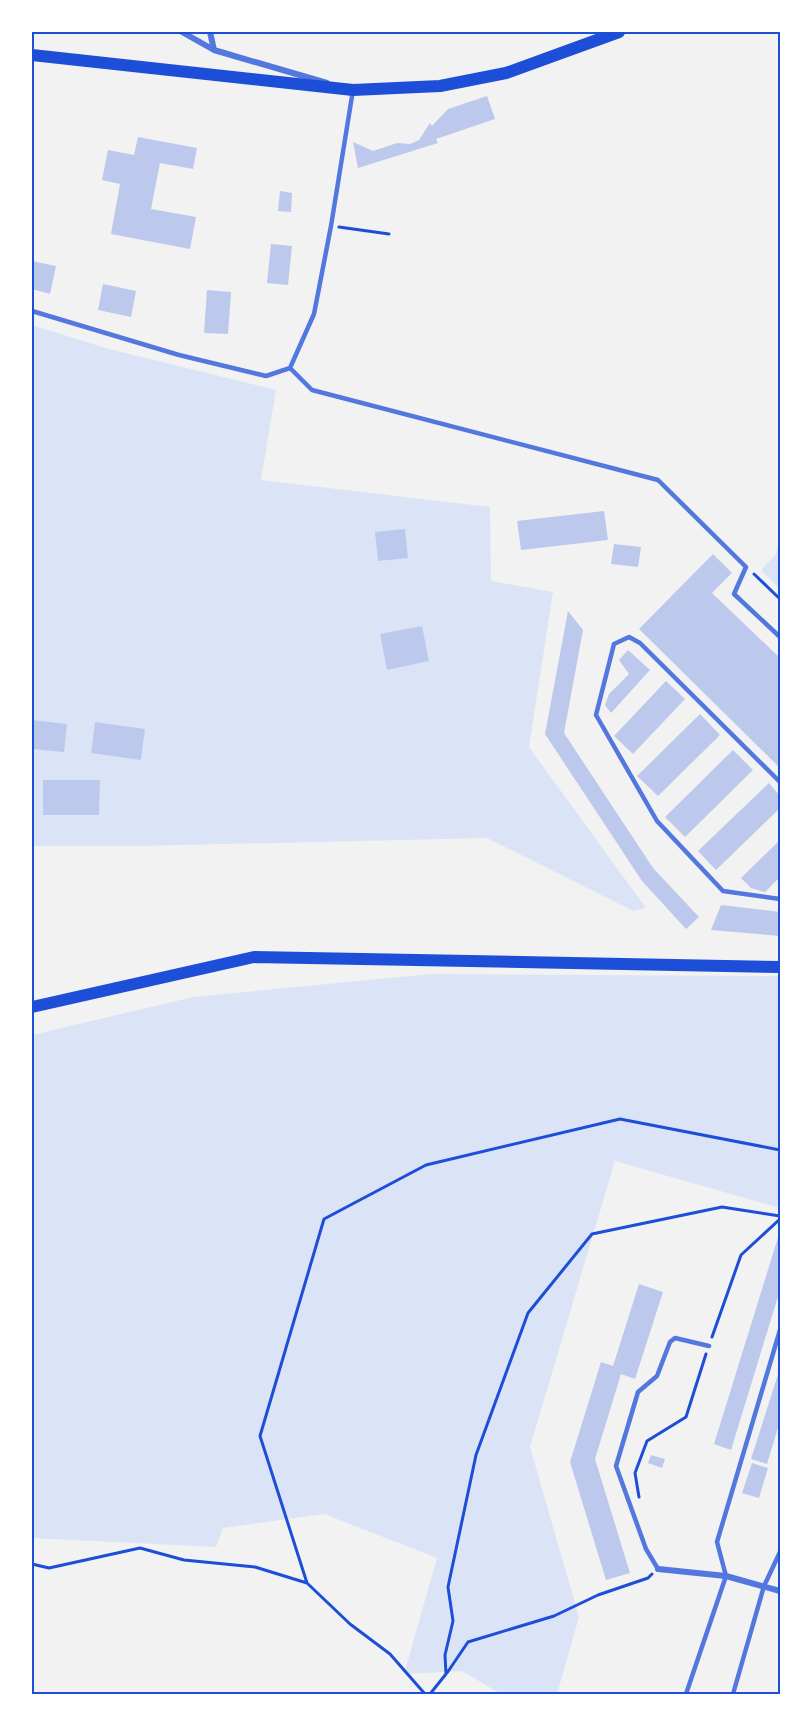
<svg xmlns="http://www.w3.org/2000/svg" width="812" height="1726" font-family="'PT Sans',sans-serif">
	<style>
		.green { fill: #dbe4f7 }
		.building { fill: #bdc9ec }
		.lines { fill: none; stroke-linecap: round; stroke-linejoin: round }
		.path { stroke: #1d4ed8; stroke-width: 3 }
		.service { stroke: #5277de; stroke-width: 4.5 }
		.minor { stroke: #5277de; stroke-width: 6 }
		.secondary { stroke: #1d4ed8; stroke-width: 12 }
		.neatline { fill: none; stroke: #1d4ed8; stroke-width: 2 }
	</style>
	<rect width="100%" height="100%" fill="#f2f2f2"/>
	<path class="green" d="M32 325 109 349 276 390 261 480 490 507 491 581 553 592 529 747 646 908 633 911 487 838 141 846H32Z
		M780 538V589L761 570 776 554Z
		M431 974 780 976V1208L615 1161 530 1447 579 1617 557 1694H501L462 1671 404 1674 437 1558 324 1514 223 1528 216 1547 32 1538V1035L193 997Z"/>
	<path class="building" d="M487 96 495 119 436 139 438 143 358 168 353 142 373 151 397 143 410 144 419 140 430 123 432 126 448 109Z
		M138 137 197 148 193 169 160 163 151 209 196 217 190 249 111 234 120 184 102 180 108 150 134 155Z
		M280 191 292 193 291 212 278 211Z
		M271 244 292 246 288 285 267 283Z
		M32 261 56 266 50 294 32 289Z
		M103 284 136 291 131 317 98 310Z
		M207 290 231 292 228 334 204 333Z
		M604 511 608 540 521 550 517 521Z
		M405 529 408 558 378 561 375 532Z
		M614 544 641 547 638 567 611 564Z
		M713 554 732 573 712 593 780 658V768L639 629Z
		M568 611 583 630 564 733 653 868 699 917 686 929 642 881 545 734Z
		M422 626 429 661 387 670 380 634Z
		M628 650 650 670 611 713 605 705 609 694 629 674 619 660Z
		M666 681 685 699 633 754 614 736Z
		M700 714 720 735 658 796 637 776Z
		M32 720 67 724 64 752 32 749Z
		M95 722 145 729 141 760 91 753Z
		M733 750 753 770 685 837 665 817Z
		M43 780H100L99 815H43Z
		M769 783 780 796V808L716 870 698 851Z
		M780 840V877L765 892 751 888 741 878Z
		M721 905 780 912V936L711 930Z
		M780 1231V1290L731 1450 714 1444Z
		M639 1284 663 1292 635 1379 621 1374 595 1459 630 1573 606 1580 570 1462 601 1362 613 1366Z
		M780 1368V1421L767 1464 751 1459Z
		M651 1455 665 1459 662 1468 648 1463Z
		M752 1463 768 1468 759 1498 742 1493Z"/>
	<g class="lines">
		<path class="path" d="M339 227 389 234
			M754 574 780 599
			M712 1337 741 1255 780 1219
			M639 1497 635 1473 647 1441 686 1417 706 1354
			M32 1564 49 1568 140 1548 184 1560 255 1567 307 1583 350 1624 390 1654 425 1694
			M307 1583 260 1436 324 1219 426 1165 620 1119 780 1150
			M447 1673 468 1642 554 1616 598 1595 648 1578 652 1574
			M430 1694 446 1674 445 1655 453 1621 448 1587 476 1455 528 1313 592 1234 722 1207 780 1216"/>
		<path class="service" d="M32 311 179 355 266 376 290 368 314 314 331 226 353 90
			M290 368 312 390 658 480 746 567 734 594 780 637
			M780 782 640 643 629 637 614 644 596 715 657 821 723 891 780 899
			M658 1569 646 1549 616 1466 638 1392 657 1376 670 1342 675 1338 709 1346
			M686 1694 726 1576 717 1542 780 1330
			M733 1694 764 1586 780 1552"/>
		<path class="minor" d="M182 32 214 50 327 83
			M210 32 214 50
			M658 1569 726 1576 780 1591"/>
		<path class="secondary" d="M32 55 353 90 440 86 506 73 619 32
			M32 1007 254 957 780 967"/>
	</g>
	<rect width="812" height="1726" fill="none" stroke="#ffffff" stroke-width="66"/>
	<rect x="33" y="33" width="746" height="1660" class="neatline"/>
</svg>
